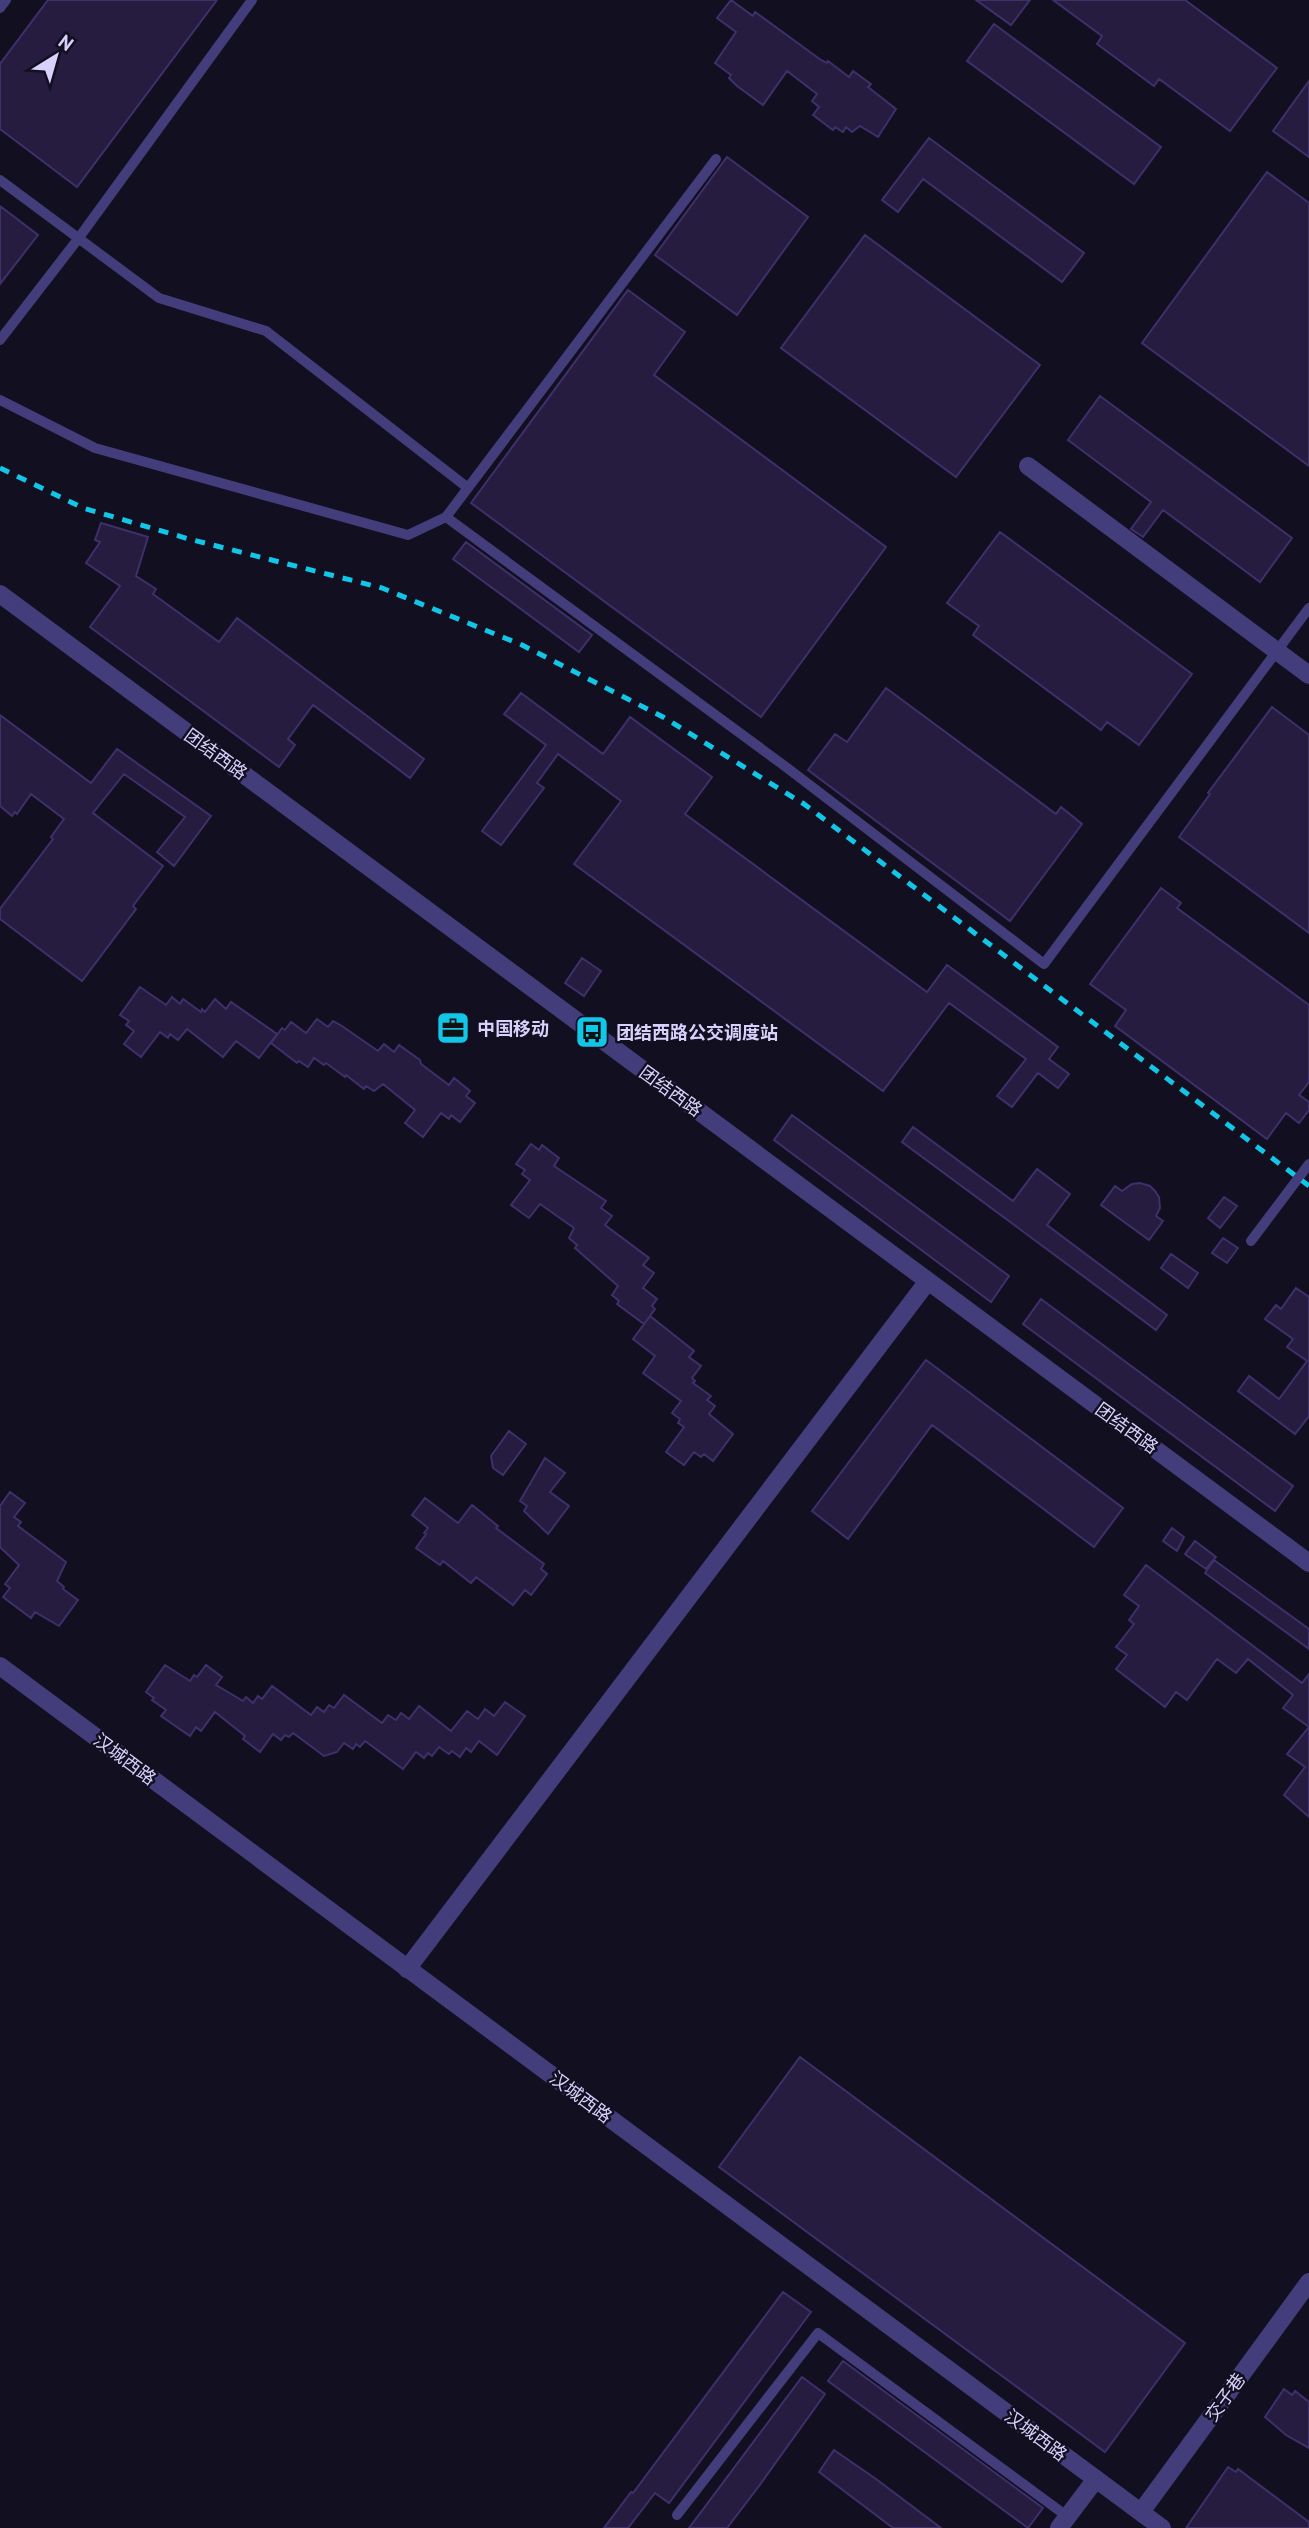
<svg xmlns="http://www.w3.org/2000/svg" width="1309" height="2528" font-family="'PT Sans','Noto Sans SC',sans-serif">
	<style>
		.building { fill: #251c3f; stroke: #3e306a; stroke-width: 2 }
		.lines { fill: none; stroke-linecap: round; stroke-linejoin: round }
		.service { stroke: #433d7b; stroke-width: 10 }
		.minor { stroke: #433d7b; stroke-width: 18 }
		.tertiary { stroke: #433d7b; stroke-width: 18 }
		.rail { stroke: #11c6e7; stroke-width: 5; stroke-dasharray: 10 9; stroke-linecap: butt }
		.labels { text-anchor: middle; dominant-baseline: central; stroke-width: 5; stroke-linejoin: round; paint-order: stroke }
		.street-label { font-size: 18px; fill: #d8d1fc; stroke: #120f20 }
		.poi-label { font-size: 18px; font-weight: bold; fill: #d8d1fc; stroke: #120f20; text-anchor: start }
	</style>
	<rect width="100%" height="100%" fill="#120f20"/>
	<path class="building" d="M48 0H217L77 187 0 129V64Z
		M731 0 753 16 755 12 821 60 827 63 828 61 849 77 853 71 871 84 868 87 896 109 878 137 860 126 852 132 846 127 843 132 835 127 833 130 813 115 819 107 812 101 817 94 787 71 763 105 737 86 729 78 731 75 715 63 736 32 717 18Z
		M976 0H1030L1011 25Z
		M1053 0H1185L1277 68 1230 131 1159 79 1154 86 1097 44 1102 36Z
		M994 24 1161 147 1134 184 967 61Z
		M1309 81V157L1273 131Z
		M929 138 1084 253 1062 282 923 179 898 212 882 200Z
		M727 157 808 217 737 315 655 255Z
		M1267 172 1309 203V466L1142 343Z
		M0 206 38 235 0 284Z
		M865 235 1040 365 956 477 781 348Z
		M628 290 685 332 654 375 886 547 761 717 471 503Z
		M1100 396 1292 538 1260 582 1163 510 1143 537 1131 529 1151 502 1068 440Z
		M101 523 148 537 136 576 156 589 153 594 219 642 237 618 424 759 410 778 313 705 288 739 295 745 279 767 90 627 120 586 86 563 100 542 95 540Z
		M1000 532 1192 674 1139 745 1107 722 1101 730 973 635 979 626 947 603Z
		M466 542 592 635 579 652 453 559Z
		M886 688 1056 814 1061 807 1082 824 1010 921 808 770 835 734 847 742Z
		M521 693 603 754 630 717 712 777 685 814 927 992 947 965 1058 1047 1049 1059 1069 1074 1058 1088 1038 1073 1012 1107 997 1096 1026 1059 949 1003 883 1091 574 864 621 801 558 754 537 783 544 788 501 845 482 831 546 745 504 714Z
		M1272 707 1309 735V933L1179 837 1210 794 1208 793Z
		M0 715 91 783 117 749 211 816 174 866 157 852 185 817 124 774 93 813 163 866 133 906 136 909 82 981 0 919V909L53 839 51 837 64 819 31 794 17 814 15 812 12 816 0 806Z
		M1161 888 1181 903 1177 908 1309 1005V1082L1299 1095 1309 1102V1110L1299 1123 1286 1113 1267 1139 1115 1026 1126 1010 1090 984Z
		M582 958 601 971 584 996 565 983Z
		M140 987 166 1005 172 997 180 1004 183 999 201 1012 202 1009 205 1012 215 999 226 1009 231 1002 277 1034 259 1058 236 1041 223 1057 187 1029 178 1040 170 1034 168 1038 160 1032 141 1057 124 1044 134 1031 126 1025 129 1021 120 1015Z
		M317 1019 328 1027 333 1021 342 1026 378 1051 384 1044 394 1052 399 1045 420 1060 421 1064 449 1085 454 1078 470 1091 466 1096 475 1103 460 1122 451 1115 449 1119 441 1113 423 1137 405 1123 415 1110 383 1084 374 1091 366 1086 364 1089 346 1075 345 1077 326 1063 324 1065 314 1058 308 1067 299 1061 297 1063 271 1043 282 1028 285 1030 291 1022 306 1033Z
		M792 1115 1009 1276 991 1302 774 1140Z
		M913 1127 1013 1201 1037 1169 1070 1194 1047 1225 1167 1315 1156 1330 902 1142Z
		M531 1144 539 1150 542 1145 559 1158 554 1166 606 1201 601 1208 612 1216 605 1225 649 1258 643 1265 654 1273 643 1288 657 1299 652 1306 655 1309 644 1324 617 1304 619 1301 612 1295 618 1286 575 1248 577 1245 569 1238 574 1228 540 1204 529 1218 511 1205 530 1180 522 1174 525 1170 516 1164Z
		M1140 1183 1150 1186 1155 1191 1159 1197 1160 1208 1156 1216 1163 1221 1149 1240 1101 1205 1115 1186 1122 1191 1132 1184Z
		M1224 1197 1237 1206 1220 1228 1208 1218Z
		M1223 1238 1238 1248 1227 1263 1212 1253Z
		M1171 1254 1198 1273 1188 1288 1161 1268Z
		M1296 1288 1309 1297V1416L1295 1434 1238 1391 1249 1376 1279 1399 1307 1361 1287 1347 1293 1339 1265 1319 1276 1305 1281 1309Z
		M1041 1299 1293 1486 1275 1511 1023 1324Z
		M650 1316 694 1351 689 1357 701 1366 692 1378 695 1381 693 1383 711 1396 707 1400 715 1406 709 1414 733 1434 713 1461 704 1454 701 1457 694 1452 684 1465 666 1452 684 1427 678 1423 680 1419 672 1413 681 1401 643 1373 655 1356 633 1339Z
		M926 1360 1123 1508 1094 1547 932 1425 848 1539 812 1511Z
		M509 1431 526 1444 503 1475 493 1468 491 1456Z
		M545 1458 565 1473 550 1492 569 1506 548 1534 524 1511 527 1506 520 1501Z
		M10 1492 25 1503 14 1517 21 1522 18 1526 66 1562 57 1581 64 1587 63 1589 78 1600 59 1626 35 1612 31 1618 3 1597 10 1588 5 1584 19 1565 0 1547V1506Z
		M425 1498 458 1523 472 1505 498 1526 496 1528 544 1564 541 1569 547 1574 531 1595 525 1590 513 1605 476 1577 471 1583 443 1561 440 1565 416 1548 426 1534 424 1533 428 1528 412 1515Z
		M1172 1528 1184 1537 1177 1551 1163 1541Z
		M1195 1541 1216 1557 1206 1569 1185 1554Z
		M1214 1560 1309 1629V1649L1205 1573Z
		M1146 1565 1302 1683 1309 1674V1817L1284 1795 1305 1767 1287 1754 1309 1727 1283 1708 1293 1695 1248 1659 1236 1673 1217 1659 1187 1700 1176 1692 1165 1707 1116 1669 1127 1655 1116 1647 1134 1624 1129 1620 1139 1606 1124 1595Z
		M165 1665 190 1681 194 1675 197 1677 206 1665 222 1677 216 1685 243 1701 246 1697 253 1703 258 1696 262 1699 272 1686 311 1715 317 1707 324 1712 329 1705 334 1708 344 1695 382 1723 388 1715 396 1720 401 1713 409 1719 419 1706 451 1731 467 1711 478 1719 485 1709 494 1716 505 1702 525 1716 497 1755 479 1741 471 1752 466 1748 460 1757 452 1751 449 1754 439 1747 432 1756 428 1753 424 1758 416 1752 403 1769 365 1741 360 1747 356 1744 353 1749 344 1743 337 1752 324 1756 293 1733 289 1737 285 1735 281 1740 273 1734 260 1752 243 1739 245 1736 215 1712 201 1731 196 1727 190 1736 161 1716 166 1710 152 1700 154 1698 146 1692Z
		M800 2057 1185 2343 1105 2452 719 2167Z
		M783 2292 811 2312 669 2503 655 2493 628 2528H604L631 2492 633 2493Z
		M843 2361 1043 2508 1028 2528 828 2381Z
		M802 2377 825 2394 759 2486 727 2528H689Z
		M1284 2389 1292 2395 1295 2391 1309 2402V2448L1286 2435 1265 2417Z
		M834 2450 876 2479 941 2528H893L819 2472Z
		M1228 2467 1236 2472 1238 2469 1309 2522V2528H1186Z"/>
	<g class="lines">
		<path class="service" d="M0 8 6 0
			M716 159 446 517 786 767 1044 964 1309 608
			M0 180 159 298 266 331 468 488
			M0 340 78 239 252 0
			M0 400 95 448 408 535 446 517
			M1251 1241 1309 1164
			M677 2515 818 2333 1068 2517"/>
		<path class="minor" d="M1028 466 1309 675
			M1059 2528 1096 2479"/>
		<path class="tertiary" d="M0 594 1309 1563
			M0 1666 1162 2528
			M407 1969 928 1281
			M1141 2512 1309 2282"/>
		<path class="rail" d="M0 468 83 508 189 539 382 588 522 645 663 717 804 804 1309 1186"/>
	</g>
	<defs>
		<symbol id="office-square" viewBox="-11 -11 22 22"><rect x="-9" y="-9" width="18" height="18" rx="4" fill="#11c6e7" stroke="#120f20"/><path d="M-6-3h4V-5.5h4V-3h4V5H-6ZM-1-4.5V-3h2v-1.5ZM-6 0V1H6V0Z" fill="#111"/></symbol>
		<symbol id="bus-square" viewBox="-11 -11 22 22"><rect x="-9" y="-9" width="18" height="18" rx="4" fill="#11c6e7" stroke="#120f20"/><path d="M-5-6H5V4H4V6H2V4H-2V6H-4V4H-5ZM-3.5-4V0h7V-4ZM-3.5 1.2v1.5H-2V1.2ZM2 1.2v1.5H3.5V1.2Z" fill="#111"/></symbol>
	</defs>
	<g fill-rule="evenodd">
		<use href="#office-square" x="434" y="1009" width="38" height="38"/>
		<use href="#bus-square" x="573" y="1013" width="38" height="38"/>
	</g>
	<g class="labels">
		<g class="street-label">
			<text transform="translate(216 754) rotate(36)">团结西路</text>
			<text transform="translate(671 1091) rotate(36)">团结西路</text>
			<text transform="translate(1127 1428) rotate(36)">团结西路</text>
			<text transform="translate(125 1759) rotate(37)">汉城西路</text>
			<text transform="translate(581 2097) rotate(37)">汉城西路</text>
			<text transform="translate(1225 2397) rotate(-54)">交子巷</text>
			<text transform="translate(1036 2435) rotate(37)">汉城西路</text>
		</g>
		<g class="poi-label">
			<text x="477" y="1028">中国移动</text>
			<text x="616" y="1032">团结西路公交调度站</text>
		</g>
	</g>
	<g transform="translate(56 56) rotate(37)" stroke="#120f20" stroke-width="5" paint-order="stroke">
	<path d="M0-5L12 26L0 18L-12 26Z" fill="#d8d1fc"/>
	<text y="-10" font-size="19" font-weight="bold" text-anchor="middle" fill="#d8d1fc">N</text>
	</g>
</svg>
